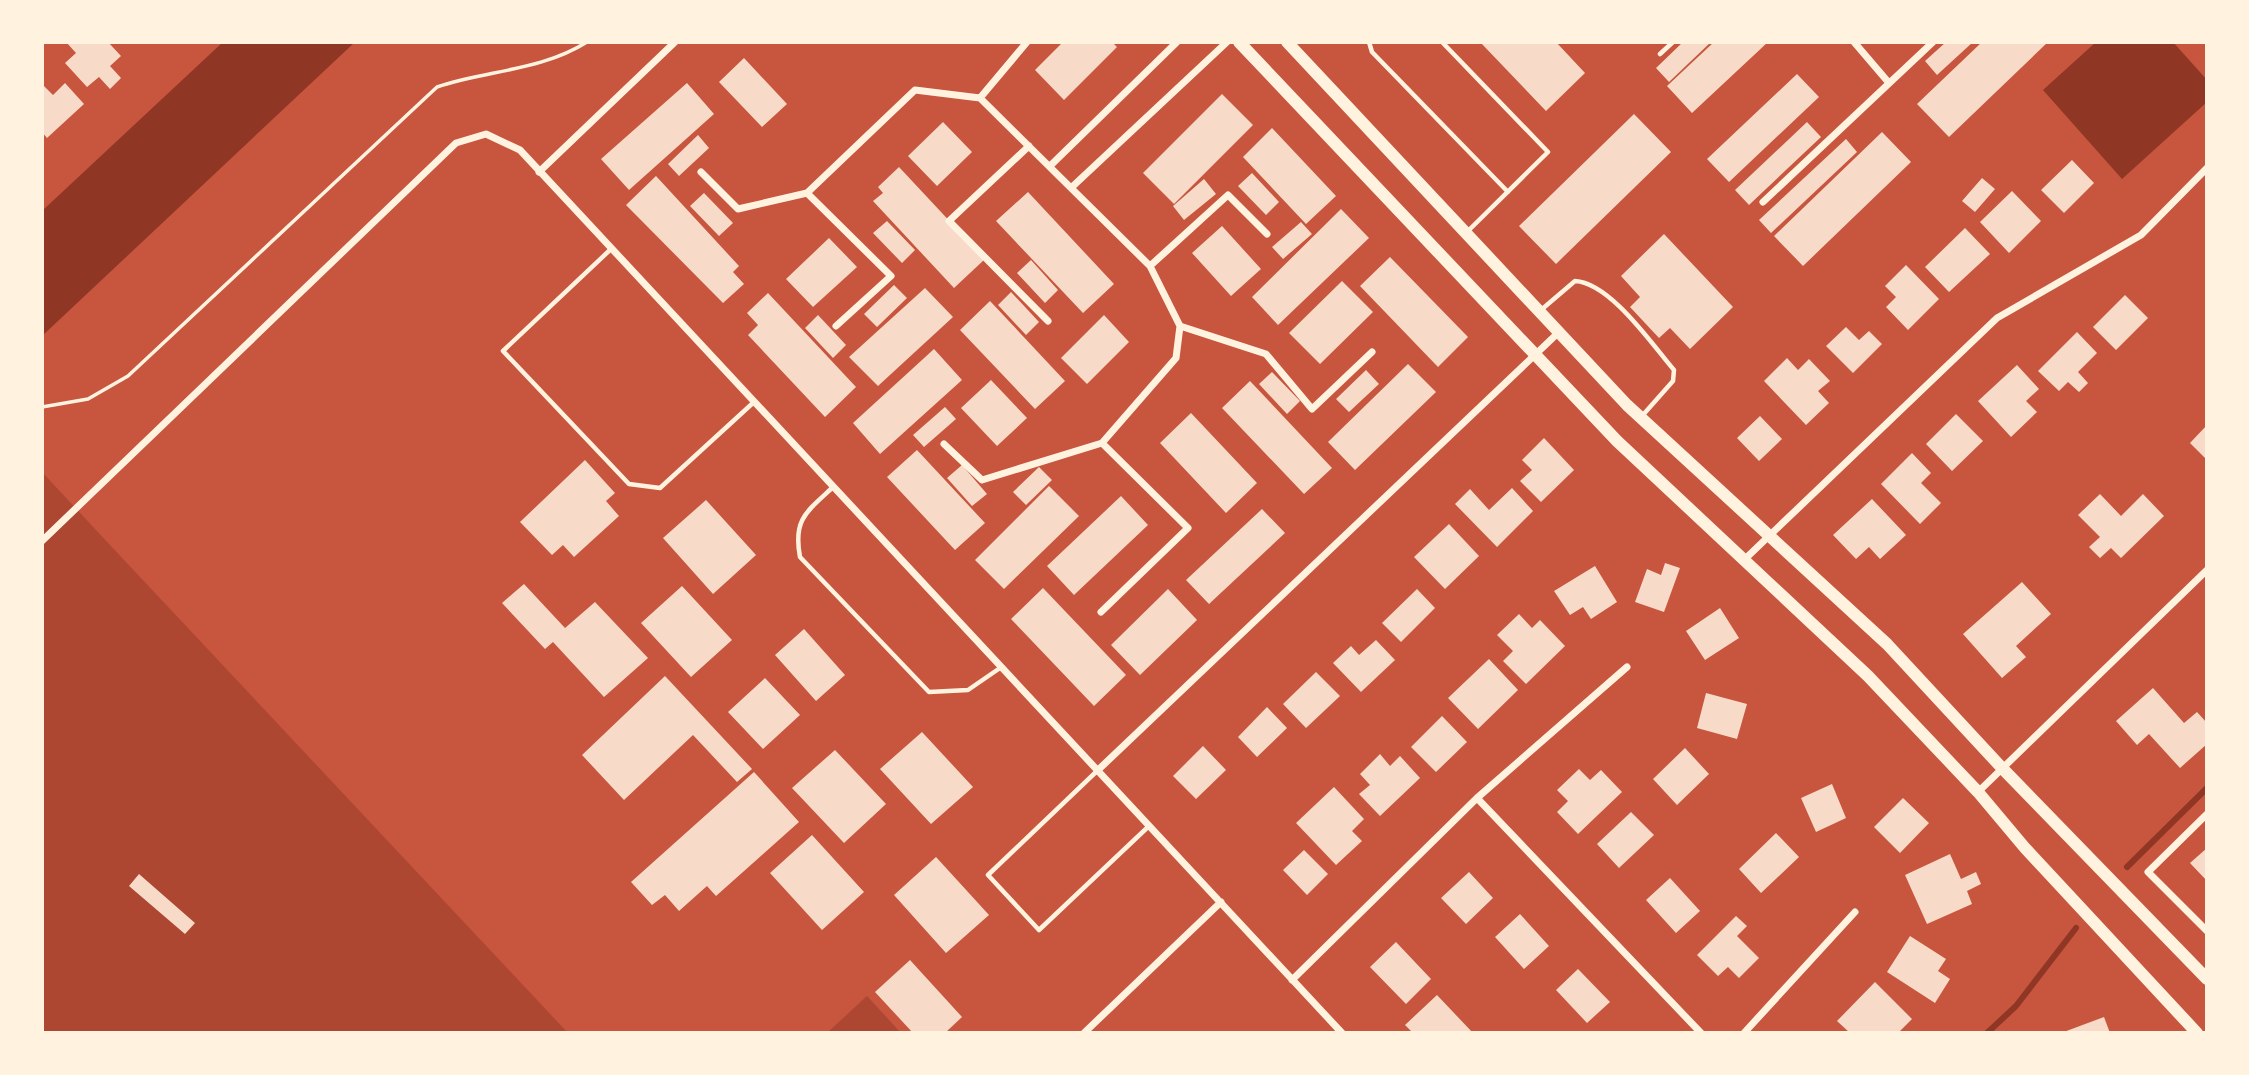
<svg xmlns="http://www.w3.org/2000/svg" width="2249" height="1075" font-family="'IBM Plex Sans',sans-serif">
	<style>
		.green { fill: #ae4732 }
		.water { fill: #8f3625 }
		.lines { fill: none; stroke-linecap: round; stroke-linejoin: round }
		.stream { stroke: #8f3625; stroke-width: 6 }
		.building { fill: #f7dbc8 }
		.path { stroke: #fff3e0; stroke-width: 3.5 }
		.service { stroke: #fff3e0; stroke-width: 4.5 }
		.minor { stroke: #fff3e0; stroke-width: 7 }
		.secondary { stroke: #fff3e0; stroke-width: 12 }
	</style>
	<rect width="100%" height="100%" fill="#c8553d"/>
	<path class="green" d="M42 472 109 544 568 1033H42Z
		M867 996 901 1033H827Z"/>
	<path class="water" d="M223 42H355L42 336V211Z
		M2096 42H2173L2207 80V102L2122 179 2043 90Z"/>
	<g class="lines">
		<path class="stream" d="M2127 867 2207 788
			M1987 1033 2016 1006 2076 928"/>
	</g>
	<path class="building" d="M66 42H108L121 56 110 66 121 78 110 89 99 77 87 87 65 63 76 53Z
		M1063 42H1112L1117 47 1064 100 1035 70Z
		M1480 42H1556L1585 73 1546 111Z
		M1683 42H1711L1669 82 1656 68Z
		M1714 42H1768L1692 113 1667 86Z
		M1946 42H1973L1937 75 1925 61Z
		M1982 42H2048L1949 137 1917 104Z
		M744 58 787 104 762 127 719 82Z
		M1797 74 1819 97 1729 182 1707 159Z
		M65 83 84 104 47 138 42 132V84L53 95Z
		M687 83 714 114 629 190 601 159Z
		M1222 94 1253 125 1174 204 1143 173Z
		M1634 114 1671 152 1556 264 1519 226Z
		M943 122 972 152 937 186 908 156Z
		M1807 122 1821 137 1749 205 1735 190Z
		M1272 128 1336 196 1306 224 1243 157Z
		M1882 132 1911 162 1803 266 1774 236Z
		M698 135 709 148 679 176 668 164Z
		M1846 139 1857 152 1771 233 1759 220Z
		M2072 160 2094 183 2064 213 2041 190Z
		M899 167 985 259 954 288 873 201 883 193 878 187Z
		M1252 173 1279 202 1266 215 1238 186Z
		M656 176 739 266 733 272 744 284 723 303 626 205Z
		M1982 178 1995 189 1975 212 1962 201Z
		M1204 179 1216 194 1184 220 1173 206Z
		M2012 191 2041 221 2009 253 1980 222Z
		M1028 192 1114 284 1083 313 996 221Z
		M704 193 733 223 719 236 690 206Z
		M1341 209 1369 238 1278 325 1252 297Z
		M887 221 915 250 902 263 873 233Z
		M1301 222 1312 234 1283 259 1272 247Z
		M1222 226 1261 269 1231 296 1192 253Z
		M1965 228 1990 254 1949 292 1925 267Z
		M1664 234 1733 307 1690 349 1670 328 1659 338 1630 307 1640 297 1621 276Z
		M829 238 857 267 813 307 786 279Z
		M1390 257 1468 337 1438 367 1360 286Z
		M1031 260 1058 290 1045 303 1017 273Z
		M1906 265 1939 299 1908 330 1886 307 1896 297 1885 286Z
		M1342 281 1373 312 1320 364 1289 333Z
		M894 285 907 298 877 327 864 314Z
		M925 288 953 317 878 386 849 357Z
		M1011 292 1039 322 1026 335 998 305Z
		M768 293 856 387 825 417 748 335 758 325 747 313Z
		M2125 295 2148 318 2116 350 2093 327Z
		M990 301 1065 381 1035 409 960 330Z
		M818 315 846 345 833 358 805 328Z
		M1104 315 1129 342 1087 384 1061 358Z
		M1846 327 1859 340 1869 331 1882 344 1853 373 1826 346Z
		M2077 332 2097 353 2078 372 2088 383 2079 392 2068 382 2059 391 2038 371Z
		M934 349 962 380 880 454 853 423Z
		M1787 358 1798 370 1809 359 1830 381 1818 391 1829 403 1806 425 1764 381Z
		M1408 364 1436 392 1355 470 1328 442Z
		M2017 365 2039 389 2026 401 2037 412 2011 437 1978 401Z
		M1366 370 1379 384 1349 412 1336 399Z
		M1272 372 1300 401 1287 414 1259 384Z
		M991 380 1027 418 997 446 961 408Z
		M1250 381 1332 468 1304 494 1222 408Z
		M945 407 956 419 924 447 913 435Z
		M1191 413 1257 483 1226 513 1160 443Z
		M1956 414 1983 441 1952 471 1926 444Z
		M1760 416 1782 439 1759 461 1737 438Z
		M2207 425V460L2190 443Z
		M1544 438 1574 470 1541 502 1520 481 1532 470 1522 460Z
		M917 450 985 523 955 550 887 477Z
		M1912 453 1931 473 1921 483 1941 503 1920 524 1881 484Z
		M585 460 615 493 606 501 619 516 574 557 563 545 552 555 520 522Z
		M962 465 987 494 972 506 947 478Z
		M1039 467 1052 480 1026 505 1013 492Z
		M1049 486 1079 516 1004 589 975 560Z
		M1512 488 1533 511 1497 547 1455 504 1470 489 1489 510Z
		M2100 494 2121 516 2143 494 2164 516 2121 558 2111 548 2100 558 2089 547 2100 537 2078 515Z
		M1121 496 1148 525 1074 595 1047 566Z
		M1872 499 1906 535 1880 559 1869 547 1856 559 1833 535Z
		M706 500 756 555 713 594 663 538Z
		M1262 509 1285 533 1209 604 1186 580Z
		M1449 524 1479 556 1445 589 1414 557Z
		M1665 563 1680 568 1664 612 1635 602 1647 569 1661 575Z
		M1595 566 1617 602 1591 619 1583 607 1570 615 1554 591Z
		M2022 582 2051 614 2016 646 2026 657 2002 678 1963 634Z
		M524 584 565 628 595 602 648 658 604 697 553 642 545 649 502 603Z
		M682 586 732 640 691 677 641 623Z
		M1043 588 1126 675 1094 706 1011 619Z
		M1168 589 1197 620 1140 675 1111 645Z
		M1417 589 1435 608 1401 642 1382 623Z
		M1720 608 1739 638 1705 660 1686 631Z
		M1519 614 1532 628 1540 620 1565 646 1526 684 1503 661 1513 651 1497 635Z
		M804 629 845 675 816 701 775 655Z
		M1376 640 1395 660 1361 692 1333 663 1351 646 1359 655Z
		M1489 659 1518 690 1478 729 1448 698Z
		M1316 672 1340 696 1306 728 1283 704Z
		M665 676 752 769 737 782 693 735 624 800 582 755Z
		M765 678 800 715 763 749 728 712Z
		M2153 688 2184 723 2197 712 2207 723V744L2180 768 2149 734 2137 745 2116 721Z
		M1706 693 1747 704 1737 739 1697 728Z
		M1267 707 1287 728 1257 757 1238 737Z
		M1442 716 1467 742 1436 772 1411 747Z
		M922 732 973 787 931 824 880 769Z
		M1203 746 1226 770 1196 799 1173 776Z
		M1685 748 1709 774 1677 805 1653 779Z
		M835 750 886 804 844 843 792 788Z
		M1380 754 1390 766 1400 756 1420 778 1380 816 1359 794 1370 785 1360 774Z
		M1579 769 1590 780 1601 770 1622 792 1578 834 1557 812 1568 801 1557 790Z
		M754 772 799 822 716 896 707 886 679 911 665 895 652 905 631 882Z
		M1832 784 1846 818 1816 832 1801 798Z
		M1334 787 1364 819 1352 831 1362 841 1336 865 1296 823Z
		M1903 798 1929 823 1900 853 1874 827Z
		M1631 812 1654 835 1619 868 1597 844Z
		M1776 833 1799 857 1761 893 1739 869Z
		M812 835 864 892 822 930 770 873Z
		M2207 848V881L2190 863Z
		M1304 850 1328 874 1307 895 1283 870Z
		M1950 854 1961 879 1976 872 1981 884 1967 891 1972 904 1927 924 1905 875Z
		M936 857 989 915 946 953 894 895Z
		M1469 872 1493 898 1466 924 1441 898Z
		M139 874 195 923 185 934 129 886Z
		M1670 878 1700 911 1676 933 1646 900Z
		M1520 914 1549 946 1524 969 1495 937Z
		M1736 916 1747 926 1737 936 1759 958 1739 978 1728 967 1718 976 1697 955Z
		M1910 936 1946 959 1938 971 1950 979 1935 1003 1887 972Z
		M1396 942 1431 979 1406 1004 1370 967Z
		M910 960 962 1017 945 1033H913L875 992Z
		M1578 969 1610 1002 1587 1023 1556 990Z
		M1875 982 1912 1019 1898 1033H1850L1837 1021Z
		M1437 995 1473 1033H1413L1405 1025Z
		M2104 1017 2110 1033H2061Z"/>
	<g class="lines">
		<path class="path" d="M42 407 88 399 128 376 437 87C487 70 541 71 587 42"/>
		<path class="service" d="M1369 42 1372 52 1508 192
			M1442 42 1548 152 1468 231
			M1660 54 1673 42
			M611 249 503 351 629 484 660 488 754 402
			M1541 310 1575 281C1610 283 1651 343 1674 370L1673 381 1642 416
			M832 488C806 512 793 520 800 557L929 692 968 690 1000 668
			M1097 771 988 875 1039 930 1149 826"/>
		<path class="minor" d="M1854 42 1889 83
			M980 98 1027 42
			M1029 146 949 221 1048 321
			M1050 166 1177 42
			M539 172 675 42
			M701 172 738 209 807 193 915 90 980 98 1150 266 1180 326 1176 358 1102 443 982 480 944 444
			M1072 187 1227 42
			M807 193 891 276 836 326
			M1763 202 1933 42
			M1150 266 1228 195 1267 234
			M1180 326 1266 354 1312 409 1372 352
			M42 541 456 143 486 134 520 150 1342 1033
			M1745 559 1997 318 2141 235 2207 168
			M1101 612 1188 528 1102 443
			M1097 771 1559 332
			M1978 792 2207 570
			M1477 798 1701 1033
			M2207 814 2148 872 2207 931
			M1292 980 1477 798 1627 667
			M1084 1033 1221 902
			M1744 1033 1855 912"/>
		<path class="secondary" d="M1239 42 1617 441 1868 676 1978 792 2025 848 2197 1033
			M1287 42 1627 405 1887 644 2002 768 2207 979"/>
	</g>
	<rect width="2249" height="1075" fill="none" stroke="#fff3e0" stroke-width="88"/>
</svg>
